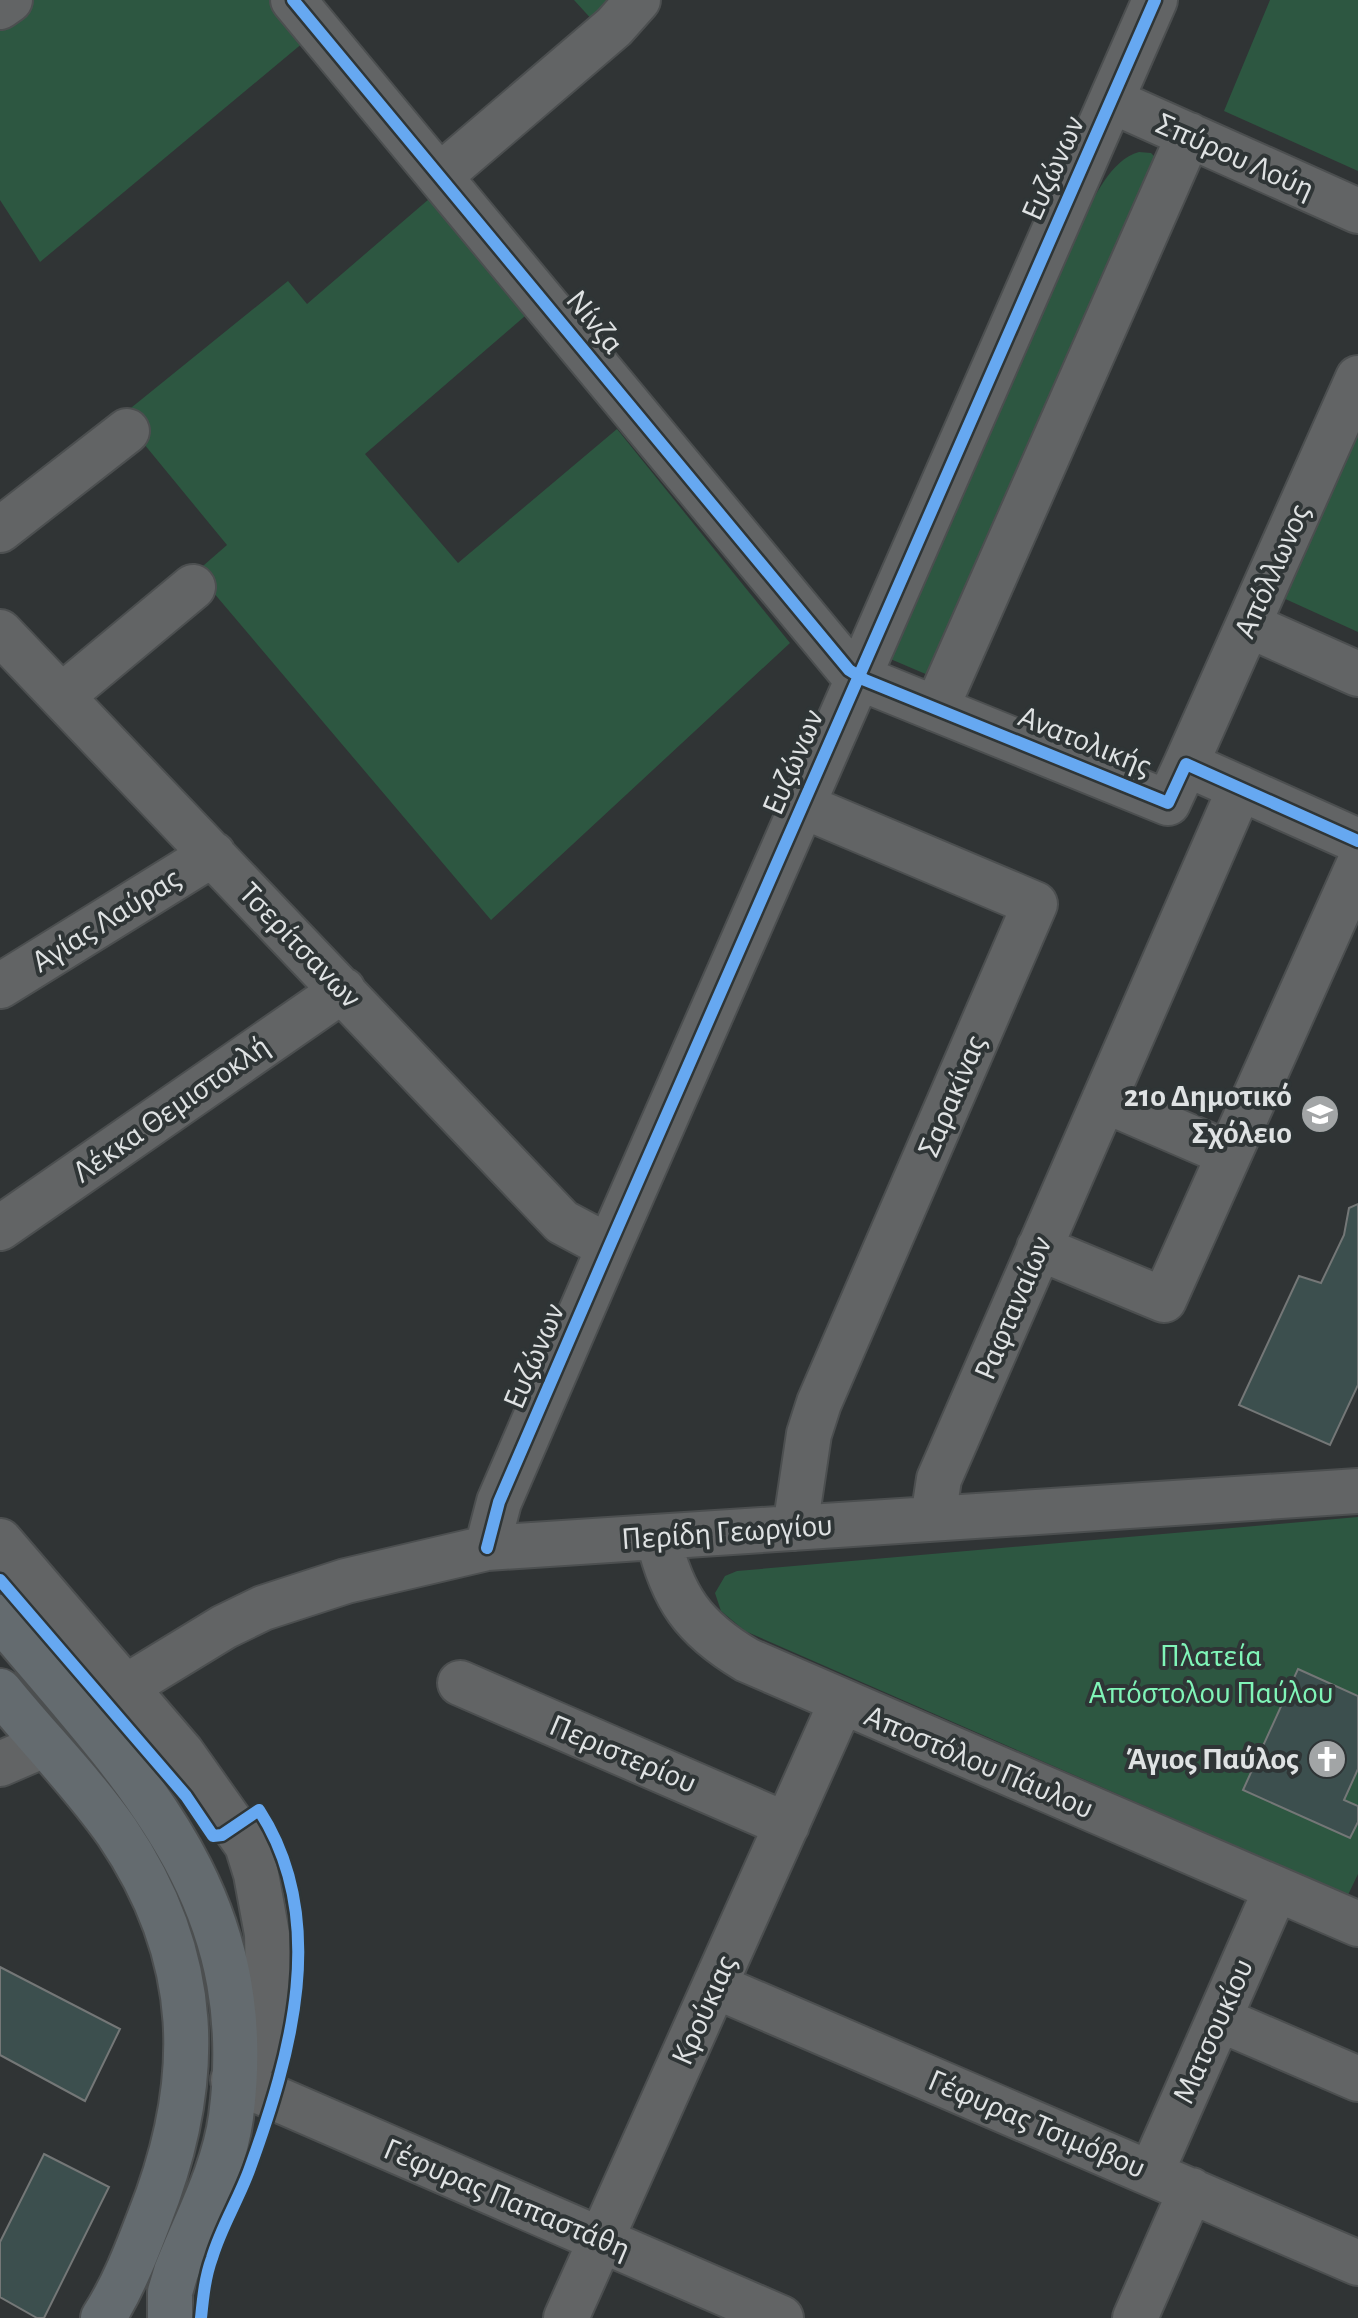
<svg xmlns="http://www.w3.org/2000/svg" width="1358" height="2318" font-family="'Alegreya Sans',sans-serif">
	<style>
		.green { fill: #2d5741 }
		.building { fill: #3c4f4e; stroke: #747777; stroke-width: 2 }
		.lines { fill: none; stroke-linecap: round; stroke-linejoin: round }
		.minor-casing { stroke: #4c4f50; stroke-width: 48 }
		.major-casing { stroke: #4c4f50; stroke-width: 48 }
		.minor { stroke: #626465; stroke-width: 44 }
		.major { stroke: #646b6f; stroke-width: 44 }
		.cycleway-casing { stroke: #2f3536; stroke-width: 17 }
		.cycleway { stroke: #66a8f1; stroke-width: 12 }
		.labels { text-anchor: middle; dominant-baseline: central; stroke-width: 8; stroke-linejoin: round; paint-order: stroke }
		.street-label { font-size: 32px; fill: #dfe2e3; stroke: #2f3536 }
		.poi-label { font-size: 32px; font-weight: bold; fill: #dfe2e3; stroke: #2f3536; text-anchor: end }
		.park-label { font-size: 32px; fill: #80f5b8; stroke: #2f3536 }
	</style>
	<rect width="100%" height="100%" fill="#303435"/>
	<path class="green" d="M0 0H269L304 42 40 262 0 200Z
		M574 0H618L595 23Z
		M1270 0H1358V171L1224 111Z
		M1139 152 1151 153 1156 158 935 678 881 655 1080 222C1095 198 1110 160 1139 152Z
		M429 199 525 316 365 454 458 563 617 429 790 643 491 920 196 572 227 545 121 416 288 281 307 304Z
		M1358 430V632L1281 597Z
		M1358 1517V1874L1348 1895 745 1631 721 1611 715 1593 725 1576 737 1571Z"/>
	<path class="building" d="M1358 1204V1385L1330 1445 1239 1405 1299 1276 1321 1283 1344 1235 1349 1208Z
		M1298 1669 1358 1696V1769L1344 1800 1358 1806V1822L1350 1838 1243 1790Z
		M0 1967 120 2029 85 2101 0 2055Z
		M44 2154 109 2187 44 2318H37L0 2297V2242Z"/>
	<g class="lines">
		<defs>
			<path id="minor" d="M293 0 849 670 865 680 1168 803 1186 764 1358 841
				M0 7 10 0
				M1112 101 1358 211
				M441 175 614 27 638 0
				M0 530 127 431
				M1248 625 1358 674
				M0 632 562 1222 609 1247
				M62 696 193 587
				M936 709 1189 135
				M1186 764 1358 378
				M0 986 213 854
				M1104 1100 1229 1154
				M0 1228 343 990
				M1039 1248 1164 1300 1358 866
				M933 1518 939 1479 1240 788
				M795 1528 809 1434 819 1403 1035 904 803 806
				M658 1537C672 1597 693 1628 747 1660L1358 1924
				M0 1541 182 1753 247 1845 256 1874 267 1934 269 2035 254 2058 233 2080 781 2318
				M487 1548 499 1502 609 1247 1155 0
				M460 1683 787 1825
				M124 1688 224 1627 263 1608 346 1581 487 1548 1358 1491
				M0 1764 44 1745
				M715 1986 1358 2263
				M1219 2019 1358 2079
				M1151 2173 1276 1889
				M566 2318 841 1703
				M1135 2318 1191 2190"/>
			<path id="major" d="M0 1617C130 1774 261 1893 231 2117 224 2170 195 2223 176 2272L170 2292V2318
				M0 1691C38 1738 82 1782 117 1832 202 1957 204 2081 149 2219 136 2253 123 2287 103 2318"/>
		</defs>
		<use href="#minor" class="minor-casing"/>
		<use href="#major" class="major-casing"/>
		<use href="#minor" class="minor"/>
		<use href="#major" class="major"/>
		<defs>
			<path id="cycleway" d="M293 0 849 670 865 680 1168 803 1186 764 1358 841
				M487 1548 499 1502 609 1247 1155 0
				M0 1580 186 1796 213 1836 222 1835 259 1810C330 1919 291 2055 250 2168 239 2199 221 2227 212 2258 205 2277 203 2298 201 2318"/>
		</defs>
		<use href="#cycleway" class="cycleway-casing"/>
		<use href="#cycleway" class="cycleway"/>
	</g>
	<defs>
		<symbol id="school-disc" viewBox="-11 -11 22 22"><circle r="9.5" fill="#a2a5a6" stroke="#2f3536"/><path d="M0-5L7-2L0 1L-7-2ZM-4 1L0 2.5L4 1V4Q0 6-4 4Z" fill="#fff"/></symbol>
		<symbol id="church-disc" viewBox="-11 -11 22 22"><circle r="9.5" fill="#a2a5a6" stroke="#2f3536"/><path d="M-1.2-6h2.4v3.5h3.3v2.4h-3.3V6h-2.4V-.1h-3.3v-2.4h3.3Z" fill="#fff"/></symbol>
	</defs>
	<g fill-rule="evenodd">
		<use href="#school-disc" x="1298" y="1092" width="44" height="44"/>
		<use href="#church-disc" x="1305" y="1737" width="44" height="44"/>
	</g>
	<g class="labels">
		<g class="street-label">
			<text transform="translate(1235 156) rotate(24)">Σπύρου Λούη</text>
			<text transform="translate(1053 168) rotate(-66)">Ευζώνων</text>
			<text transform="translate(595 322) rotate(51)">Νίνζα</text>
			<text transform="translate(1272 571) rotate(-66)">Απόλλωνος</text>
			<text transform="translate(1085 741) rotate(22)">Ανατολικής</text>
			<text transform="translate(793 762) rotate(-67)">Ευζώνων</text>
			<text transform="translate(106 920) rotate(-32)">Αγίας Λαύρας</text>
			<text transform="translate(300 945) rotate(46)">Τσερίτσανων</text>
			<text transform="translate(952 1096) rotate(-67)">Σαρακίνας</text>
			<text transform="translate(171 1109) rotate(-35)">Λέκκα Θεμιστοκλή</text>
			<text transform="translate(1013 1308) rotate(-67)">Ραφταναίων</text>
			<text transform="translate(534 1356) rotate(-67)">Ευζώνων</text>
			<text transform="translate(727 1532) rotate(-4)">Περίδη Γεωργίου</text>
			<text transform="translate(623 1754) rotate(23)">Περιστερίου</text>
			<text transform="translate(979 1762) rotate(23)">Αποστόλου Πάυλου</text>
			<text transform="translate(704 2010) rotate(-66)">Κρούκιας</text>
			<text transform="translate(1213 2031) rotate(-66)">Ματσουκίου</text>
			<text transform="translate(1037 2124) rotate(23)">Γέφυρας Τσιμόβου</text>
			<text transform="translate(507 2199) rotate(23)">Γέφυρας Παπαστάθη</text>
		</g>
		<g class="poi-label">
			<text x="1292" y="1096">21ο Δημοτικό<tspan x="1292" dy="37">Σχόλειο</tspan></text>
			<text x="1299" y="1759">Άγιος Παύλος</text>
		</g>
		<g class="park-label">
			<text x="1211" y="1656">Πλατεία<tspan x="1211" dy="37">Απόστολου Παύλου</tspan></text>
		</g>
	</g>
</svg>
